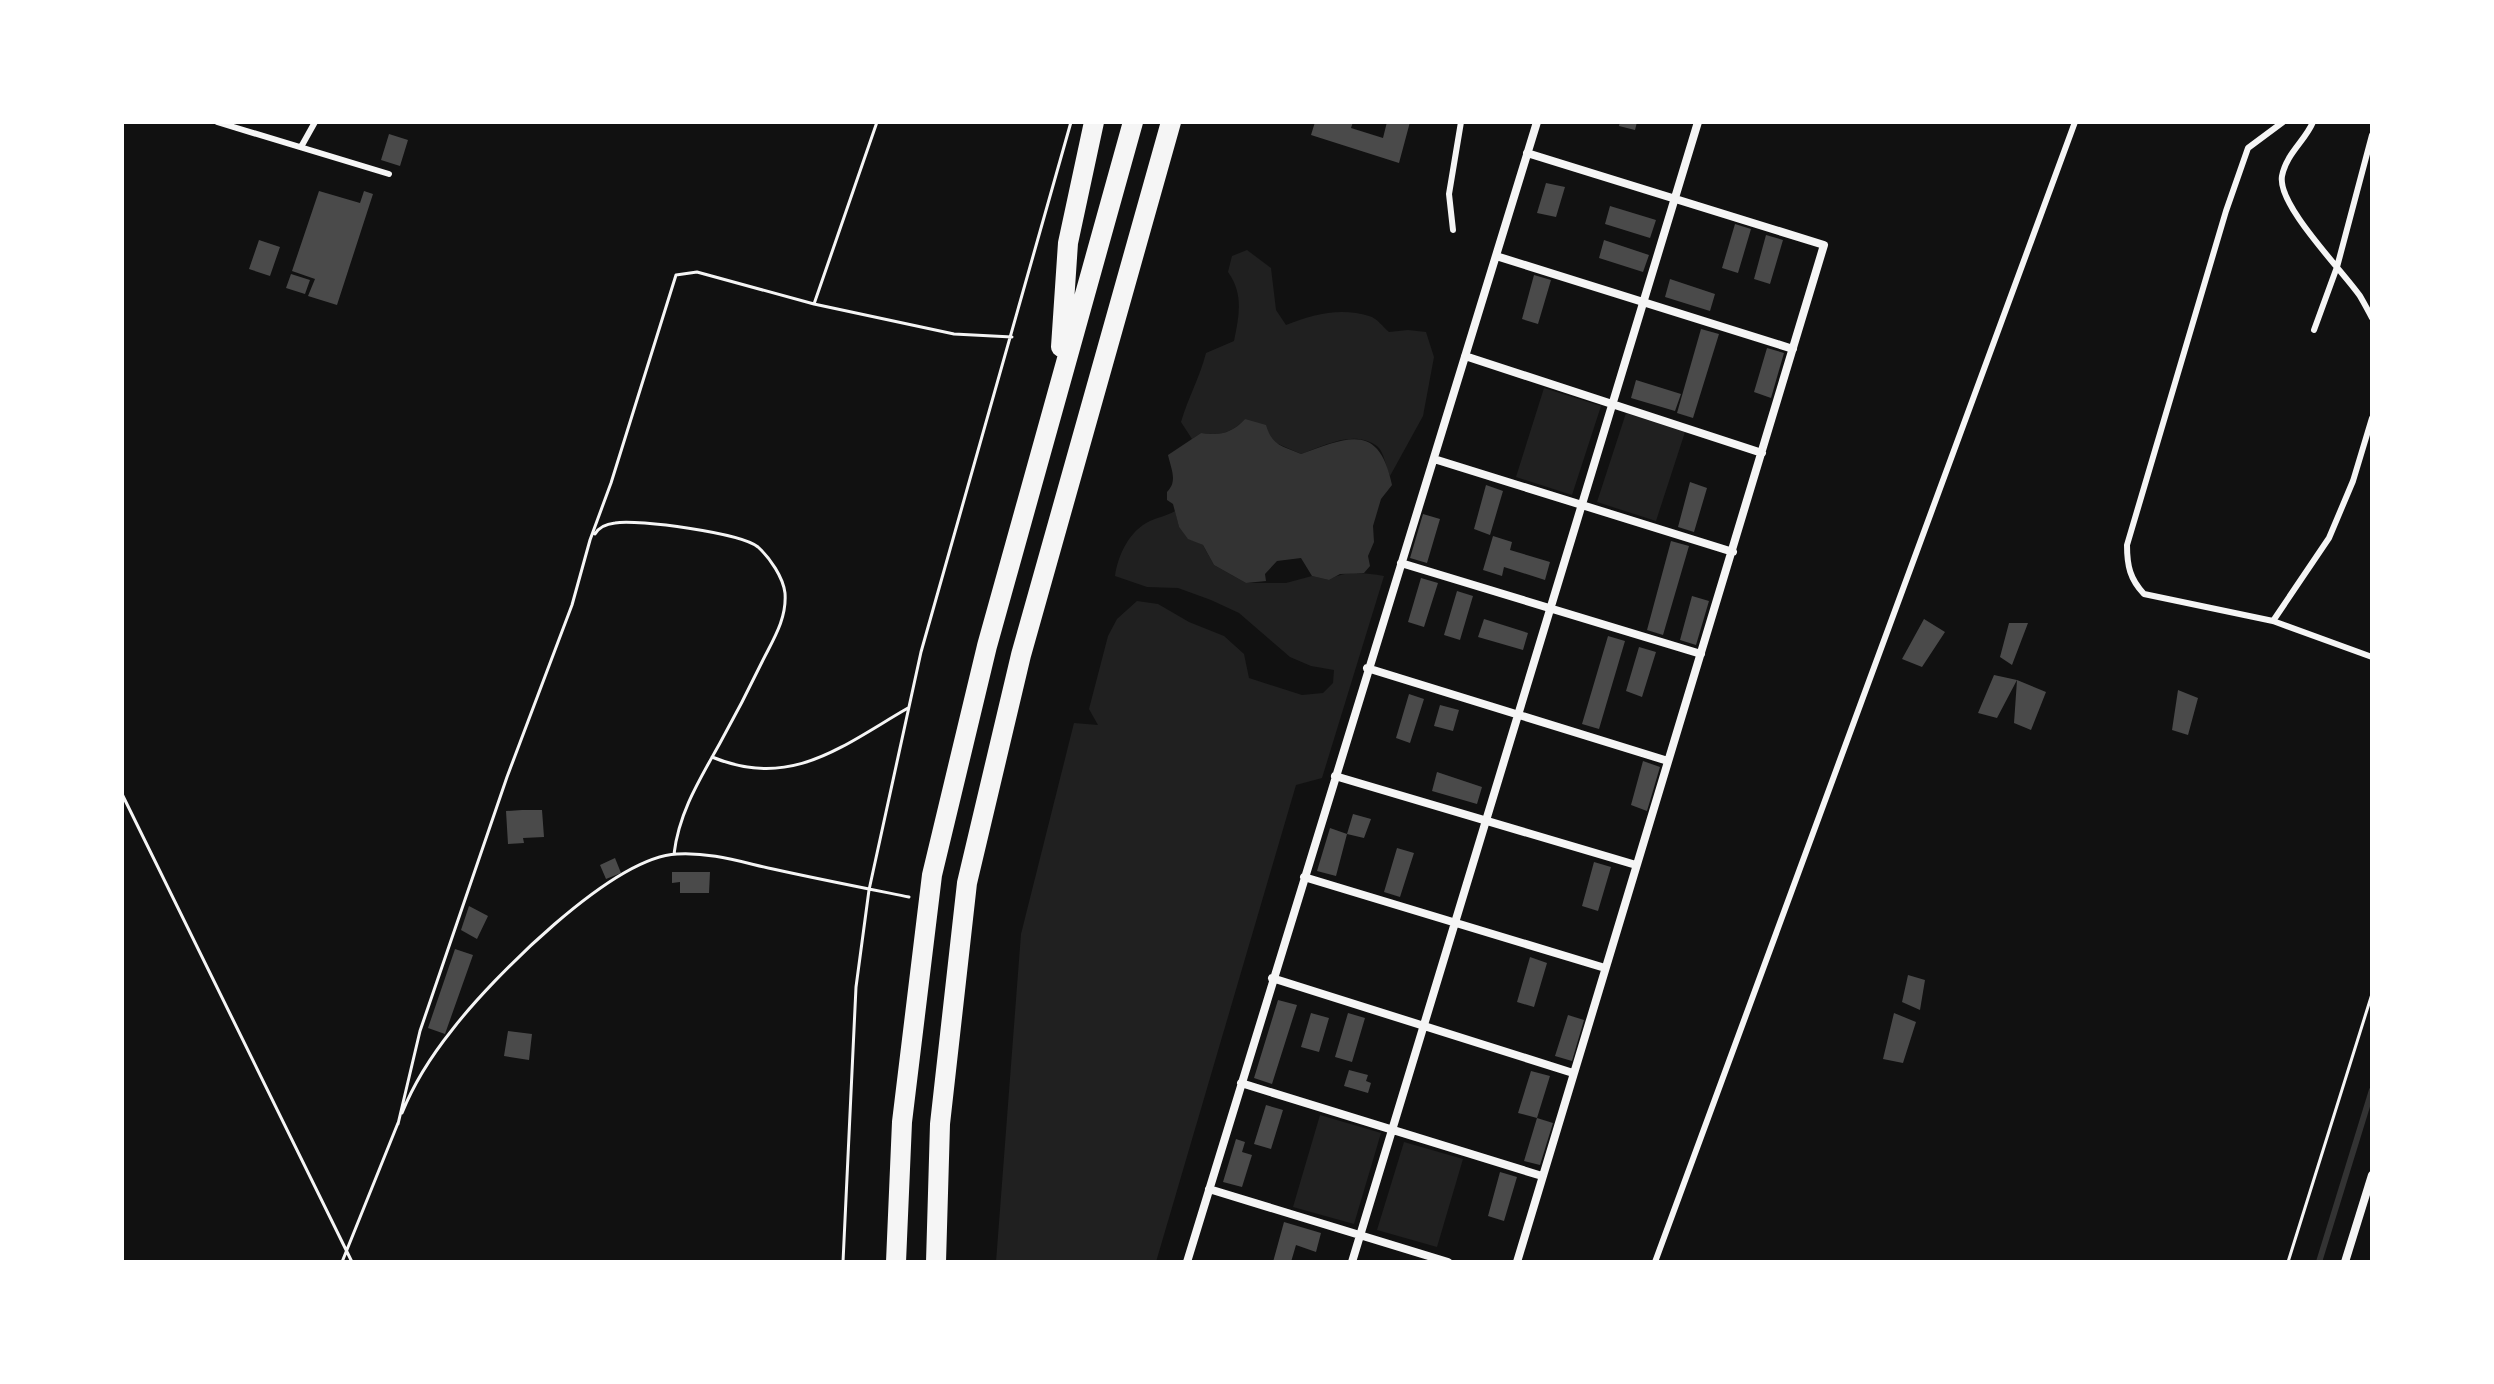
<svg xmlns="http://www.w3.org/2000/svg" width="2494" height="1384" font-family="Lora,serif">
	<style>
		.green { fill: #202020 }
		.water { fill: #333 }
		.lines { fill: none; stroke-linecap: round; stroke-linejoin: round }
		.stream { stroke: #333; stroke-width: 6 }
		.building { fill: #4a4a4a }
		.path { stroke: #f5f5f5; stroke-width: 3 }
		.service { stroke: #f5f5f5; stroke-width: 6 }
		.minor { stroke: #f5f5f5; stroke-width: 8 }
		.motorway { stroke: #f5f5f5; stroke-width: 20 }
	</style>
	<rect width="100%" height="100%" fill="#111"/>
	<path class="green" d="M1247 250 1271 268 1276 310 1286 325C1312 314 1342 307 1369 316 1377 318 1383 327 1389 332L1408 330 1426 332 1434 357 1423 416 1390 476C1386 468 1384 451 1377 446 1354 429 1324 446 1301 454L1276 443 1245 419C1232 433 1220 436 1201 433L1192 439 1181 422C1188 398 1200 377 1206 353L1234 341C1239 316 1244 294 1228 272L1232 256Z
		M1544 388 1601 406 1572 495 1516 477Z
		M1626 413 1685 432 1656 521 1597 502Z
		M1175 511 1179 527 1188 538 1203 545 1214 565 1246 583H1286L1312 576 1329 580C1346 570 1364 573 1384 576L1322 778 1296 785 1156 1262H996L1021 934 1074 723 1098 725 1089 709 1108 636 1117 619 1137 601 1158 604 1189 622 1224 636 1244 654 1249 678 1302 695 1323 693 1333 683 1334 670 1311 666 1290 657 1239 613 1211 600 1178 588 1147 587 1115 576C1118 555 1129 531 1150 521 1158 517 1167 516 1175 511Z
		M1320 1115 1381 1133 1354 1224 1293 1207Z
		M1404 1142 1463 1159 1437 1247 1377 1230Z"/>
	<path class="water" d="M1245 419 1266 425C1272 446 1282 446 1301 454 1348 437 1379 422 1392 485L1381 499 1373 526 1374 542 1368 556 1370 566 1364 573 1340 574 1329 580 1312 576 1301 558 1277 561 1265 574 1266 581 1246 583 1214 565 1203 545 1188 539 1179 527 1173 504 1167 500V492C1178 481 1171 469 1168 455L1201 433C1220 436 1232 433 1245 419Z"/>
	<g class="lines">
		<path class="stream" d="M2319 1262 2372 1090"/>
	</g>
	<path class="building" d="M1315 122H1353L1351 128 1383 138 1387 122H1410L1399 163 1311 135Z
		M1620 122H1637L1635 130 1619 126Z
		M389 134 408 140 400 166 381 160Z
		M1546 183 1565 187 1556 217 1537 213Z
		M319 191 360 203 364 191 373 194 337 305 308 296 315 279 292 271Z
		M1610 206 1656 220 1650 238 1605 224Z
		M1735 224 1751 229 1738 273 1722 268Z
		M1766 235 1783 240 1770 284 1754 279Z
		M259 240 280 247 270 276 249 269Z
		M1604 240 1649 255 1643 272 1599 258Z
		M291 274 310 280 305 294 286 288Z
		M1534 275 1551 280 1538 324 1522 319Z
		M1670 279 1715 294 1710 311 1665 297Z
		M1701 329 1719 334 1693 418 1677 413Z
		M1767 348 1784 353 1771 398 1754 392Z
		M1636 380 1681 394 1675 411 1631 398Z
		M1690 482 1707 488 1694 532 1678 527Z
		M1486 485 1503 491 1490 535 1474 529Z
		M1423 514 1440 519 1427 563 1410 558Z
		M1493 536 1512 542 1510 550 1550 562 1545 580 1504 567 1502 576 1483 570Z
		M1671 541 1689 546 1663 635 1647 630Z
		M1421 578 1438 583 1424 627 1408 622Z
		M1457 591 1473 596 1460 640 1444 635Z
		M1692 596 1709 601 1696 645 1680 640Z
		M1484 619 1528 633 1523 650 1478 637Z
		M1924 619 1945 632 1922 667 1902 659Z
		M2009 623H2028L2012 665 2000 657Z
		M1608 636 1625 641 1599 729 1582 724Z
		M1639 647 1656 652 1642 697 1626 691Z
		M1994 675 2017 680 2046 692 2031 730 2014 723 2017 680 1997 718 1978 713Z
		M2178 690 2198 698 2188 735 2172 730Z
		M1409 694 1424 699 1410 743 1396 738Z
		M1440 705 1459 710 1453 731 1434 726Z
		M1643 761 1660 767 1647 811 1631 805Z
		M1437 772 1482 787 1477 804 1432 791Z
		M522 810H542L544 837 523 838 524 843 508 844 506 811Z
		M1353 814 1371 819 1364 838 1347 834 1336 876 1317 871 1330 828 1347 834Z
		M1397 848 1414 853 1400 897 1384 892Z
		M615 858 621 873 606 879 600 865Z
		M1594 862 1611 867 1598 911 1582 906Z
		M672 872H710L709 893H680V882L672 883Z
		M469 906 488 916 477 939 461 930Z
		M455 949 473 955 445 1034 428 1028Z
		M1530 957 1547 963 1534 1007 1517 1002Z
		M1908 975 1925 980 1920 1010 1902 1002Z
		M1278 1000 1297 1005 1272 1084 1254 1078Z
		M1311 1013 1329 1018 1319 1052 1301 1047Z
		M1348 1013 1365 1018 1352 1062 1335 1057Z
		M1894 1013 1916 1022 1903 1063 1883 1059Z
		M1568 1015 1584 1020 1572 1061 1555 1056Z
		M508 1031 532 1034 529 1060 504 1056Z
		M1349 1070 1368 1075 1366 1081 1371 1083 1368 1093 1344 1086Z
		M1531 1071 1550 1076 1537 1118 1518 1113Z
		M1266 1105 1283 1110 1271 1149 1254 1144Z
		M1537 1118 1553 1123 1540 1165 1524 1161Z
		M1236 1139 1245 1142 1242 1152 1252 1155 1242 1187 1223 1182Z
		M1500 1172 1517 1177 1504 1221 1488 1216Z
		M1284 1222 1321 1233 1316 1252 1296 1245 1291 1262H1273Z"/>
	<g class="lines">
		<path class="path" d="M814 304 877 122
			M595 534C599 527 606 524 615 523 638 519 741 533 758 547 770 558 783 577 785 593 787 619 773 640 762 662 749 689 735 716 720 743 700 779 679 812 674 854
			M712 757C791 790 842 746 908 708
			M122 794 352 1262
			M402 1113C414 1083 432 1055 452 1030 491 979 612 857 677 854 710 852 741 862 773 869 818 879 864 888 909 897
			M398 1124 420 1031 507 777 572 605 590 540 611 483 676 275 697 272 814 304 954 334 1012 337
			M342 1262 398 1123
			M843 1262 856 987 869 890 921 652 1071 122
			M2288 1262 2372 994"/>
		<path class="service" d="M217 122 389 174
			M2283 122 2248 148 2226 211 2127 545C2127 566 2130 579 2144 594L2273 621 2372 657
			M2313 122C2305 141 2286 154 2282 176 2277 205 2342 270 2360 296 2364 303 2368 310 2372 318
			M301 147 315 122
			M1453 230 1449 194 1461 122
			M2314 330 2337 267 2372 135
			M2273 621 2329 538 2353 481 2372 418
			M1655 1262 2075 122"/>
		<path class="minor" d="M1496 256 1793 349
			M1465 356 1762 453
			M1434 459 1733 552
			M1401 563 1701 654
			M1367 668 1668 761
			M1335 776 1636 865
			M1304 877 1605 968
			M1272 978 1573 1073
			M1241 1083 1542 1176
			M1209 1189 1448 1262
			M1187 1262 1537 122
			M1352 1262 1698 122
			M1517 1262 1824 245 1527 153
			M2345 1262 2372 1175"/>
		<path class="motorway" d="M1061 347 1068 243 1094 122
			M896 1262 902 1122 932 875 987 646 1133 122
			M936 1262 940 1124 967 883 1021 655 1171 122"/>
	</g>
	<rect width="2494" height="1384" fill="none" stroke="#ffffff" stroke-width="248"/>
</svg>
